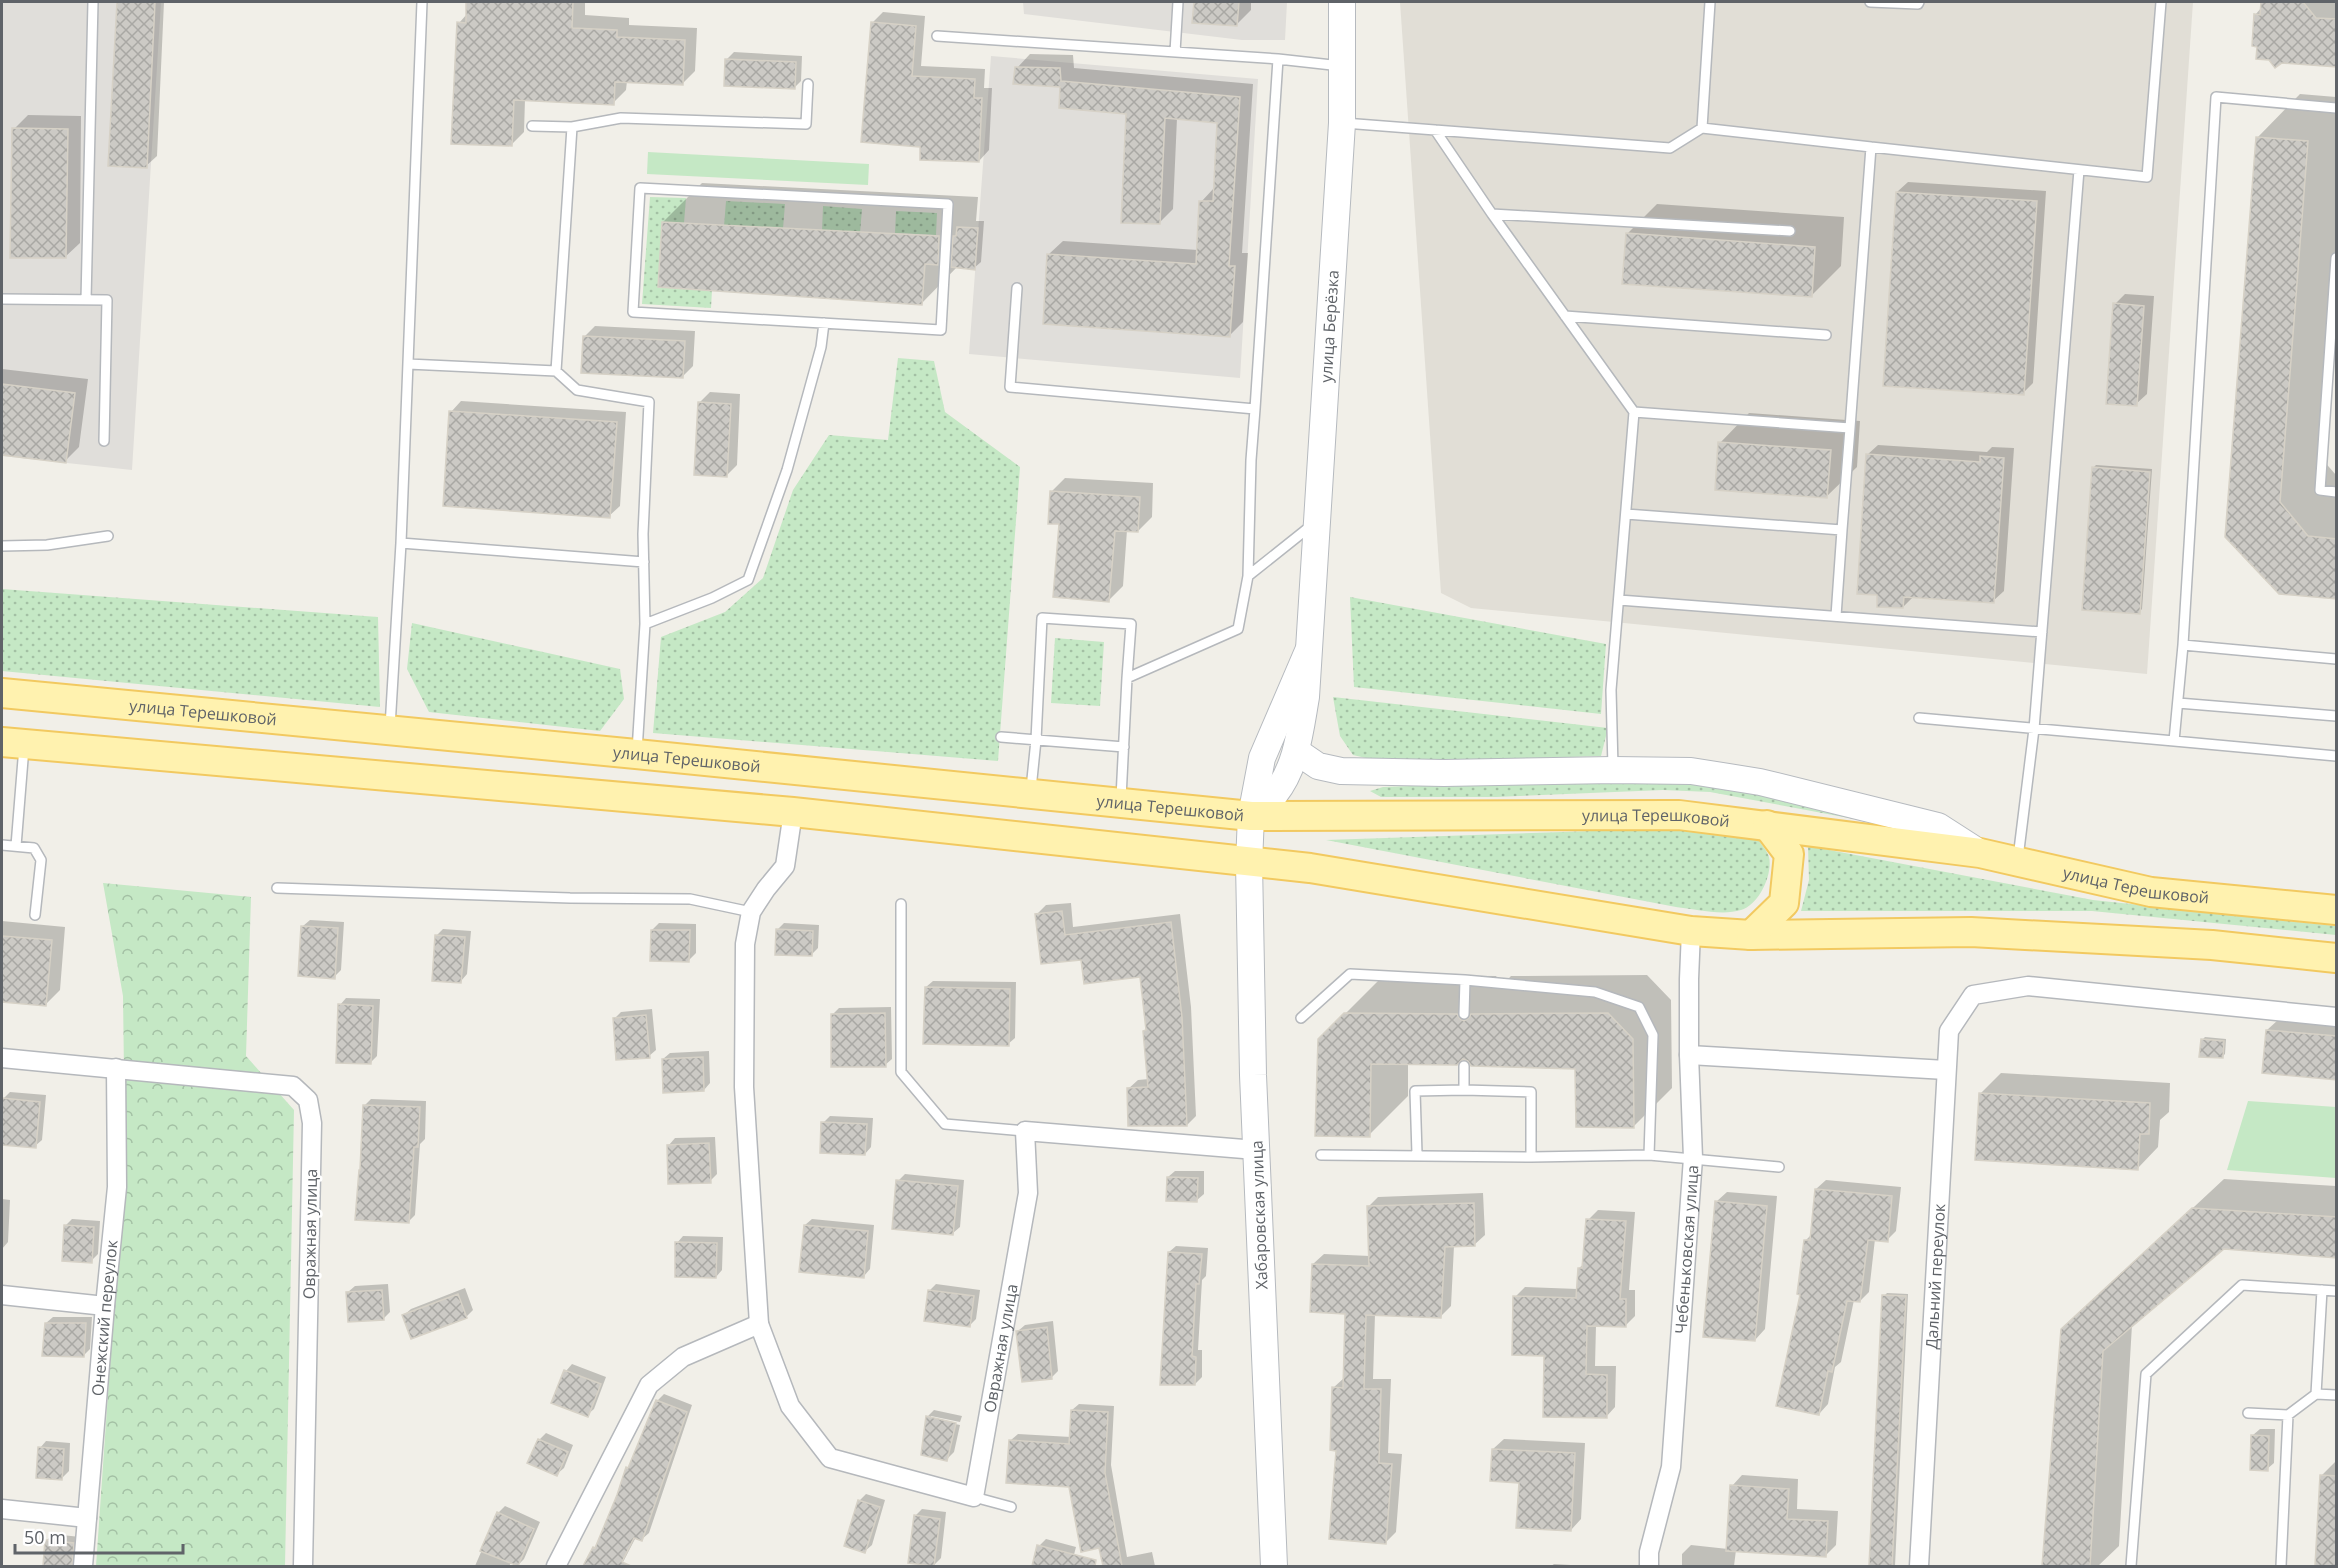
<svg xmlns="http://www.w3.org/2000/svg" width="2338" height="1568" font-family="'Open Sans',sans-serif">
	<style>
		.industrial { fill: #e0deda }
		.education { fill: #e1ded6 }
		.grass { fill: url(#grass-dots) }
		.forest { fill: url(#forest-crowns) }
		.park { fill: #c5e8c5 }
		.shadow { fill: #0003 }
		.building { fill: url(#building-cross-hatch); stroke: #d6d1c6; stroke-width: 1.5 }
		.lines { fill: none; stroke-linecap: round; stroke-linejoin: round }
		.service-casing { stroke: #b5b8bc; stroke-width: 12 }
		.minor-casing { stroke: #b5b8bc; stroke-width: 21 }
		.secondary-casing { stroke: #b6babf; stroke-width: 28 }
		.primary-casing { stroke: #f2c960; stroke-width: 32 }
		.service { stroke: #fff; stroke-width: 9 }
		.minor { stroke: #fff; stroke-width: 18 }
		.secondary { stroke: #fff; stroke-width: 26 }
		.primary { stroke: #fff2af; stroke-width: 28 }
		.labels { text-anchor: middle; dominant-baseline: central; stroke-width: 5; stroke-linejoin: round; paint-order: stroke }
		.street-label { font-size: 16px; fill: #5f6368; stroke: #fff }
	</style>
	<defs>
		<pattern id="grass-dots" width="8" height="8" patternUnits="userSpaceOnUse" patternTransform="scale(1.5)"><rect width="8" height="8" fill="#c5e8c5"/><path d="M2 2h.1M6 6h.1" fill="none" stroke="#a3c0a4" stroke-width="1.8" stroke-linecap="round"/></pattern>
		<pattern id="forest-crowns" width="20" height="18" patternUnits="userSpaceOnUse" patternTransform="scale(1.5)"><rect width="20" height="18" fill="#c5e8c5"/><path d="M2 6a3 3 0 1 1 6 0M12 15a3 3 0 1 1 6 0" fill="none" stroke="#a3c0a4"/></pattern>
		<pattern id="building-cross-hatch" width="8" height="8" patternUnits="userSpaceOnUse" patternTransform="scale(1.5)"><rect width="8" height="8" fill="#cccac5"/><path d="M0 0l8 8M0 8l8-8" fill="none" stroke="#a9a8a4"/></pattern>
	</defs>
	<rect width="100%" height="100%" fill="#f1efe8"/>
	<path class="industrial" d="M2 2H161L132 470 2 456Z
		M1023 2H1287L1285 40H1242L1024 14Z
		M991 56 1258 79 1240 378 969 354Z"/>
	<path class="education" d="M1400 2H2193L2147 674 1471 608 1441 593Z"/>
	<path class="grass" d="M650 197 686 198 684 223 662 222 658 286 712 290 711 308 642 304Z
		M726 201 785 204 783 229 724 226Z
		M823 206 862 209 860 233 822 231Z
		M896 211 937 213 936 235 895 233Z
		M898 358 934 361 945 412 1020 467 998 761 653 733 661 637 725 612 763 578 793 490 829 435 888 440Z
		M2 589 378 617 380 707 2 671Z
		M1350 597 1606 644 1601 714 1354 687Z
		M412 623 620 669 624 699 600 731 429 712 407 669Z
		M1055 638 1104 642 1100 706 1051 703Z
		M1333 697 1608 728 1601 756 1387 763 1353 755 1340 736Z
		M1660 777 1711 784 1929 833 1710 792 1663 790 1496 797H1381L1370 791 1383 787Z
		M1682 828 1756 837C1760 843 1767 850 1769 857 1773 874 1759 905 1741 910 1722 916 1695 909 1676 907L1326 840Z
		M1808 846 2093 900 2336 926V935L2092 911H1801L1809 880Z"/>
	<path class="forest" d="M103 883 251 897 246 1056 294 1110 285 1566H96L125 1150 123 996Z"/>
	<path class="park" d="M648 152 869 164 868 185 647 174Z
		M2248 1101 2336 1107V1178L2227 1170Z"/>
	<path class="shadow" d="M118 2H164L157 156 146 166 110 164Z
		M468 2H585V15L629 18V25L697 28 695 71 682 84 627 81 626 90 613 103 525 99 524 132 511 145 459 23 467 14Z
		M1195 2H1251V10L1237 24 1194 21Z
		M2263 2H2336V67L2282 62 2258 45 2255 15 2262 7Z
		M883 12 925 16 921 66 985 69 984 88H992L989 150 979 161 922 146 872 23Z
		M734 52 802 56 801 81 794 88 727 59Z
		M1030 54 1073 55 1074 68 1253 84 1242 253H1248L1243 322 1230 335 1049 254 1063 241 1198 250 1201 202 1214 188 1218 122 1177 118 1173 209 1159 223 1128 113 1017 68Z
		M2300 94 2336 97V277L2322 459 2336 475V597L2280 592 2257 138Z
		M28 115 81 116 80 243 65 257 14 129Z
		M1908 182 2046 191 2033 383 2023 393 1897 192Z
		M702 183 978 197 976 221H984L981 262 974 268 958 266 922 303 663 222Z
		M1657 204 1844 217 1841 266 1811 296 1627 234Z
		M2125 294 2154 296 2147 394 2136 404 2115 304Z
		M595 326 695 331 693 366 683 376 584 337Z
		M2 369 88 379 79 447 65 461 2 453Z
		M710 392 740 394 737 465 727 475 699 403Z
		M461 401 626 412 620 506 609 516 451 412Z
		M1749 413 1860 421 1857 467 1827 496 1720 443Z
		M1878 445 1987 452 1992 447 2014 448 2004 591 1993 601 1914 596 1903 607 1867 455Z
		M2096 465 2152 469 2142 609 2139 612 2093 468Z
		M1065 478 1153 483 1152 517 1138 531 1127 530 1123 586 1109 600 1061 523 1051 492Z
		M1071 903 1073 927 1180 914 1191 1007 1196 1116 1187 1125 1128 1089 1138 1080 1149 1079 1144 1031 1147 1029 1141 976 1083 958 1037 914 1046 905Z
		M310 920 344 922 341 970 334 977 303 926Z
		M2 921 65 927 60 990 46 1004 2 1000Z
		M659 923 696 924V953L689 960 652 930Z
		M784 923 819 925 818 948 811 955 777 930Z
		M443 929 471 931 467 974 461 981 436 936Z
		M1384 975 1496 976 1499 981 1504 983 1511 976 1647 975 1671 1000 1672 1088 1633 1127 1576 1067 1465 1058 1408 1063V1096L1369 1135 1319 1040Z
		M933 981 1016 982 1015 1038 1008 1044 926 987Z
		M346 998 380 999 377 1056 371 1062 340 1005Z
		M891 1007 892 1059 885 1065 833 1014 839 1008Z
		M652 1009 656 1050 649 1056 614 1019 621 1012Z
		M2278 1020 2336 1025V1078L2267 1030Z
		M2205 1037 2226 1039 2225 1054 2222 1057 2202 1040Z
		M709 1051 710 1083 704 1090 663 1059 670 1053Z
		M2001 1073 2170 1083 2169 1112 2160 1120 2158 1147 2138 1168 1980 1094Z
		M10 1092 46 1095 42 1140 35 1146 2 1143 3 1099Z
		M371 1099 426 1101 425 1139 420 1144 415 1215 408 1222 365 1105Z
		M830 1116 873 1118 871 1147 865 1154 823 1123Z
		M715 1137 717 1174 710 1181 669 1145 675 1138Z
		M1175 1171H1204V1194L1197 1200 1168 1177Z
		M905 1174 964 1180 960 1227 953 1233 898 1181Z
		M2224 1179 2336 1186V1255L2224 1248 2132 1325 2119 1546 2098 1566H2043L2063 1329Z
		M1826 1180 1901 1187 1896 1231 1887 1240 1875 1239 1869 1292 1860 1301 1854 1300 1841 1362 1835 1367 1828 1404 1819 1414 1802 1293 1806 1240 1812 1234 1816 1189Z
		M1727 1192 1777 1196 1765 1329 1755 1340 1716 1202Z
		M1483 1193 1485 1235 1474 1245 1454 1246 1451 1306 1441 1316 1375 1314 1373 1379H1391L1388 1453 1402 1454 1396 1532 1386 1542 1337 1449 1333 1388 1344 1378 1346 1312 1313 1264 1324 1254 1370 1256 1368 1207 1378 1197Z
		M2 1199 10 1200 8 1242 2 1249Z
		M1598 1210 1635 1212 1629 1290H1635V1316L1625 1326 1596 1325 1595 1366H1616L1615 1407 1606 1417 1546 1354 1515 1297 1525 1287 1578 1289 1579 1268 1584 1264 1588 1220Z
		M72 1219 100 1221 98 1254 91 1261 65 1226Z
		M812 1219 874 1225 870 1269 864 1276 805 1225Z
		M683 1236 723 1237 722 1270 716 1277 677 1243Z
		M1176 1246 1208 1248 1206 1276 1202 1280 1198 1350H1202V1377L1195 1384 1169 1252Z
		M388 1284 390 1312 383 1319 348 1292 355 1286Z
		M936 1284 980 1290 976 1319 969 1326 929 1291Z
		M465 1288 473 1310 466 1317 404 1315 411 1309Z
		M1887 1293 1908 1294 1895 1566H1870L1884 1296Z
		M53 1317H92L90 1349 83 1356 46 1323Z
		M1053 1321 1058 1371 1052 1377 1018 1331 1025 1325Z
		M572 1364 606 1377 594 1409 587 1415 566 1371Z
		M664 1394 692 1405 649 1533 642 1539 636 1537 621 1566H583L598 1544 618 1496 627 1468 632 1464 657 1401Z
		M1079 1404 1114 1406 1111 1465 1127 1557 1152 1552 1155 1566H1104L1100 1547 1070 1485 1011 1440 1018 1434 1071 1437 1072 1410Z
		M934 1410 962 1416 960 1422 931 1416V1419L960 1425 954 1452 947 1459 927 1417Z
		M2260 1429H2275L2274 1463 2267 1469 2253 1435Z
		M546 1433 573 1445 564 1468 557 1474 539 1440Z
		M1504 1439 1585 1443 1581 1519 1571 1530 1520 1481 1493 1449Z
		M46 1441 70 1443 69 1471 62 1478 40 1448Z
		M2336 1461V1566H2316L2321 1476Z
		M1742 1475 1798 1479 1797 1509 1838 1511 1836 1545 1826 1555 1736 1550 1734 1566H1682V1554L1691 1545 1728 1549 1732 1486Z
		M866 1494 885 1500 872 1545 865 1551 859 1501Z
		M505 1506 540 1522 524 1559 517 1566 511 1563 509 1566H475L498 1513Z
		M922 1509 946 1512 941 1558 934 1565 915 1516Z
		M53 1534 80 1537 78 1566H44L46 1541Z
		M1046 1539 1076 1547 1071 1566H1034L1039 1546Z
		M1554 1564 1588 1566H1551Z"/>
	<path class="building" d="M117 2H155L147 168 108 166Z
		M466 2H573L572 28 617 30V37L685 40 683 85 615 82 614 105 514 100 512 146 451 144 457 22 466 23Z
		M1194 2H1239L1237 26 1192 23Z
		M2261 2H2303L2316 18 2337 19V67L2282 63 2275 68 2269 60 2256 59 2257 47 2252 46 2254 14 2260 15Z
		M871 22 916 26 912 76 975 79 974 98H982L979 162 920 160V147L861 142Z
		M725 59 796 62 795 89 724 86Z
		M1015 67 1060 68 1061 81 1240 97 1229 266H1235L1230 337 1043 324 1047 254 1196 264 1199 201H1213L1217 123 1165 118 1160 224 1121 223 1126 114 1059 108 1060 87 1013 84Z
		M12 128 68 129 66 258H10Z
		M2256 137 2308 141 2280 502 2308 536 2337 539V599L2279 594 2225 537Z
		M1896 192 2037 201 2024 395 1883 386Z
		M662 222 939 236 938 265 925 264 922 305 658 287Z
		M957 227 978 228 975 270 951 267 953 236H956Z
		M1626 233 1815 247 1812 297 1622 284Z
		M2113 303 2144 306 2137 406 2106 404Z
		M583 336 685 341 683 378 581 373Z
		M2 384 75 393 66 463 2 455Z
		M698 402 731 404 727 477 694 475Z
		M449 411 617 422 610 518 443 506Z
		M1718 442 1831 450 1827 498 1715 490Z
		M1866 454 1980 462V456L2004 458 1994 603 1904 597 1903 608 1877 607V595L1857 594Z
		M2092 467 2150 472 2140 614 2082 610Z
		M1050 491 1140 497 1138 532 1115 531 1109 602 1053 597 1059 524H1048Z
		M1062 911 1065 935 1171 922 1182 1017 1187 1126H1128L1127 1088 1148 1087 1143 1031 1146 1030 1140 977 1084 984 1081 960 1041 964 1035 914Z
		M301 926 338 928 335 979 298 976Z
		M776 929 813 931 812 956 775 955Z
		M651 930H690L689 962 650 961Z
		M435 935 465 937 461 983 432 981Z
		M2 936 52 940 46 1006 2 1002Z
		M925 987 1010 989 1009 1046 923 1044Z
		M338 1004 373 1006 371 1064 336 1063Z
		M885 1013 886 1067H831V1014Z
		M1344 1013 1457 1014 1460 1019 1464 1021 1469 1018 1471 1014 1608 1013 1633 1039 1634 1128 1576 1127 1575 1069 1471 1066 1468 1061 1463 1059 1457 1065 1371 1064 1370 1137 1315 1136 1318 1039Z
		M646 1015 650 1058 616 1060 613 1018Z
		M2266 1030 2337 1036V1080L2262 1073Z
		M2201 1039 2224 1041 2223 1058 2199 1057Z
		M703 1057 704 1091 663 1093 662 1059Z
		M1979 1093 2150 1103 2149 1134H2140L2138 1170 1975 1160Z
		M2 1098 40 1102 36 1148 2 1145Z
		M363 1105 420 1107 418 1147H414L409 1223 355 1220 359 1170H360Z
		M821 1122 867 1124 865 1155 820 1153Z
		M709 1143 711 1183 668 1184 667 1145Z
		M1167 1177 1198 1178 1197 1202 1166 1201Z
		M896 1180 958 1186 953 1235 892 1229Z
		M1815 1189 1892 1196 1888 1242 1868 1240 1860 1302 1847 1301 1832 1372 1828 1371 1819 1415 1776 1406 1800 1295 1797 1294 1804 1240H1810Z
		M1715 1201 1767 1206 1755 1341 1703 1337Z
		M1474 1203 1475 1246 1445 1247 1441 1318 1366 1315 1364 1389H1381L1379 1463 1392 1464 1386 1544 1329 1539 1336 1451 1330 1450 1332 1387 1343 1388 1345 1314 1310 1312 1312 1264 1369 1266 1367 1206Z
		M2192 1208 2337 1217V1258L2224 1249 2103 1351 2090 1566H2042L2061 1329Z
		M1586 1219 1626 1221 1620 1299H1626V1327L1587 1326 1586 1374 1607 1375V1418L1543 1417 1544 1356 1512 1355 1513 1296 1576 1298 1578 1268H1582Z
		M64 1225 94 1227 92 1263 62 1261Z
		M804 1225 868 1231 864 1278 799 1272Z
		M675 1242 717 1243 716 1278 675 1277Z
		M1168 1252 1202 1254 1199 1284H1196L1192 1356 1196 1357 1195 1385H1160Z
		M382 1290 384 1320 348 1322 346 1292Z
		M928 1290 974 1296 970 1327 924 1321Z
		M458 1294 467 1318 411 1339 402 1315Z
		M1882 1295 1906 1296 1892 1566H1869Z
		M45 1323H86L84 1357 42 1356Z
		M1047 1327 1052 1379 1022 1382 1016 1331Z
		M564 1370 601 1384 588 1417 551 1403Z
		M656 1400 687 1412 642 1541 634 1538 622 1562 631 1566H583L593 1547 595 1548 617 1495 626 1467 628 1468Z
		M1071 1410 1108 1412 1105 1473 1122 1566H1103L1099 1548 1081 1552 1069 1487 1006 1483 1009 1440 1069 1444Z
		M926 1416 956 1423 947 1461 921 1455Z
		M2251 1435 2269 1436 2268 1471 2250 1470Z
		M538 1439 568 1452 557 1476 527 1463Z
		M38 1447 64 1449 62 1480 36 1478Z
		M1492 1449 1575 1453 1571 1531 1516 1528 1519 1483 1490 1481Z
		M2320 1475 2337 1476V1566H2315Z
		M1730 1485 1789 1489 1787 1519 1828 1521 1826 1557 1726 1551Z
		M858 1500 880 1507 865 1553 844 1546Z
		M497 1512 534 1529 518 1566 480 1551Z
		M914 1515 940 1519 934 1566 908 1563Z
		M45 1540 74 1543 72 1566H43Z
		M1037 1545 1096 1560 1095 1566H1032Z"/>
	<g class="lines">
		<defs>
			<path id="service" d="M1870 2 1918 4 1919 2
				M937 36 1278 59 1341 66
				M1175 52 1178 2
				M1344 123 1670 148 1702 128 1871 147
				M532 126 572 127
				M1702 128 1710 2
				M1435 130 1492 214 1634 412 1611 690 1613 767
				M640 188 948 204 941 330 633 312Z
				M1492 214 1790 231
				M2336 258 2320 490 2336 492
				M1017 288 1010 387 1255 409 1278 59
				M2 299 107 300 104 441
				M86 300 93 2
				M1565 316 1826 335
				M408 364 556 371 577 390 649 402 643 534 645 624
				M556 371 572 127 621 118 806 124 808 84
				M1634 412 1850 428 1871 147 2147 177 2161 2
				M1626 514 1842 530 1850 428
				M401 543 644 562
				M2 546 47 545 108 536
				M1248 576 1312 525
				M1619 600 2042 632
				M1836 616 1842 530
				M2183 645 2336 659
				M2178 703 2336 716
				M1919 718 2174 741 2183 645 2216 97 2336 108
				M390 727 401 543 422 2
				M1001 737 1124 747
				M2174 741 2336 756
				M637 751 645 624 712 598 748 580 787 470 821 347 824 323
				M1031 789 1036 740 1042 618 1131 624 1127 678 1238 629 1248 576 1251 460 1255 409
				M1121 798 1127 678
				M2 845 34 848 41 860 35 915
				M16 846 24 747
				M2018 858 2034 729 2079 170
				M277 888 570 898 690 899 751 912
				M901 904V1072L945 1124 1025 1131
				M1464 1014 1465 980
				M1301 1018 1350 974 1465 980 1595 992 1639 1007 1653 1035 1649 1155
				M1464 1090 1531 1092V1157
				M1417 1154 1415 1091 1464 1090V1066
				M1321 1155 1531 1157 1649 1155 1779 1167
				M2316 1394 2322 1290
				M2248 1413 2288 1415
				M974 1497 1011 1507
				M2131 1566 2146 1374 2242 1285 2336 1291
				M2281 1566 2288 1415 2316 1394 2336 1395"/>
			<g id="minor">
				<path d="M1689 1055 1946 1070"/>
				<path d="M2 1058 293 1086 308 1100 312 1123 303 1566"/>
				<path d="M2 1295 105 1306"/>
				<path d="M759 1324 744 1087 745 944 751 912 766 889 785 866 793 812"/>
				<path d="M2 1509 87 1518"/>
				<path id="s1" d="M83 1566 105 1306 117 1187 116 1068"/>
				<path id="s2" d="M556 1566 649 1385 683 1357 759 1324 790 1406 830 1458 974 1497 1028 1193 1025 1131 1256 1150"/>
				<path id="s3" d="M1649 1566V1552L1671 1467 1693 1158 1689 1055V979L1691 931"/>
				<path id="s4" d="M1919 1566 1949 1031 1973 995 2028 986 2336 1017"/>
			</g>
			<g id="secondary">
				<path d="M1296 751 1318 766 1341 771 1444 773 1613 770 1691 771 1760 782 1938 826 1980 853"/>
				<path id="s5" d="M1251 816C1258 809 1268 802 1275 794 1297 766 1300 731 1306 697L1342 123V2"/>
				<path d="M1274 1566 1253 1075 1249 863 1251 816 1262 758 1308 651"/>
			</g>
			<g id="primary">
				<path id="s6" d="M2 693 636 754 1251 816 1679 815 1980 853 2151 892 2336 910"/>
				<path d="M2 742 793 812 1310 868 1691 931 1751 935 1971 932 2212 945 2336 958"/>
				<path d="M1751 935 1784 903 1789 854 1767 825"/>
			</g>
		</defs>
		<use href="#service" class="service-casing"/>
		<use href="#minor" class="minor-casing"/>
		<use href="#secondary" class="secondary-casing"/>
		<use href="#primary" class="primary-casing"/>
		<use href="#service" class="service"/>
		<use href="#minor" class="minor"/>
		<use href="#secondary" class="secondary"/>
		<use href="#primary" class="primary"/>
	</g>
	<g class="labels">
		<g class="street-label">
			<text stroke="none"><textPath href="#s5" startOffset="507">улица Берёзка</textPath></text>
			<text stroke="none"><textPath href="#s6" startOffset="202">улица Терешковой</textPath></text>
			<text stroke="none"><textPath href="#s6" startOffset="688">улица Терешковой</textPath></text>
			<text stroke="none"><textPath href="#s6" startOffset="1174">улица Терешковой</textPath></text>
			<text stroke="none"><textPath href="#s6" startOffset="1660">улица Терешковой</textPath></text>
			<text stroke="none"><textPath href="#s6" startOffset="2146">улица Терешковой</textPath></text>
			<text transform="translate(1259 1215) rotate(-92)">Хабаровская улица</text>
			<text transform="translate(310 1234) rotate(-89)">Овражная улица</text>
			<text stroke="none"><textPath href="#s3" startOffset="320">Чебеньковская улица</textPath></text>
			<text stroke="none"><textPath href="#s4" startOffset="290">Дальний переулок</textPath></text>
			<text stroke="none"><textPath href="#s1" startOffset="249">Онежский переулок</textPath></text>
			<text stroke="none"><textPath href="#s2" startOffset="784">Овражная улица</textPath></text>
		</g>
	</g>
	<rect width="2338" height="1568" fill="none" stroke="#5f6368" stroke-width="6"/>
	<path d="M15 1544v9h168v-9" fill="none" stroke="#5f6368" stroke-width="3"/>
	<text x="24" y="1544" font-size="18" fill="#5f6368" stroke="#ffffff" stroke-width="4.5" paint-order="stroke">50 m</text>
</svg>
